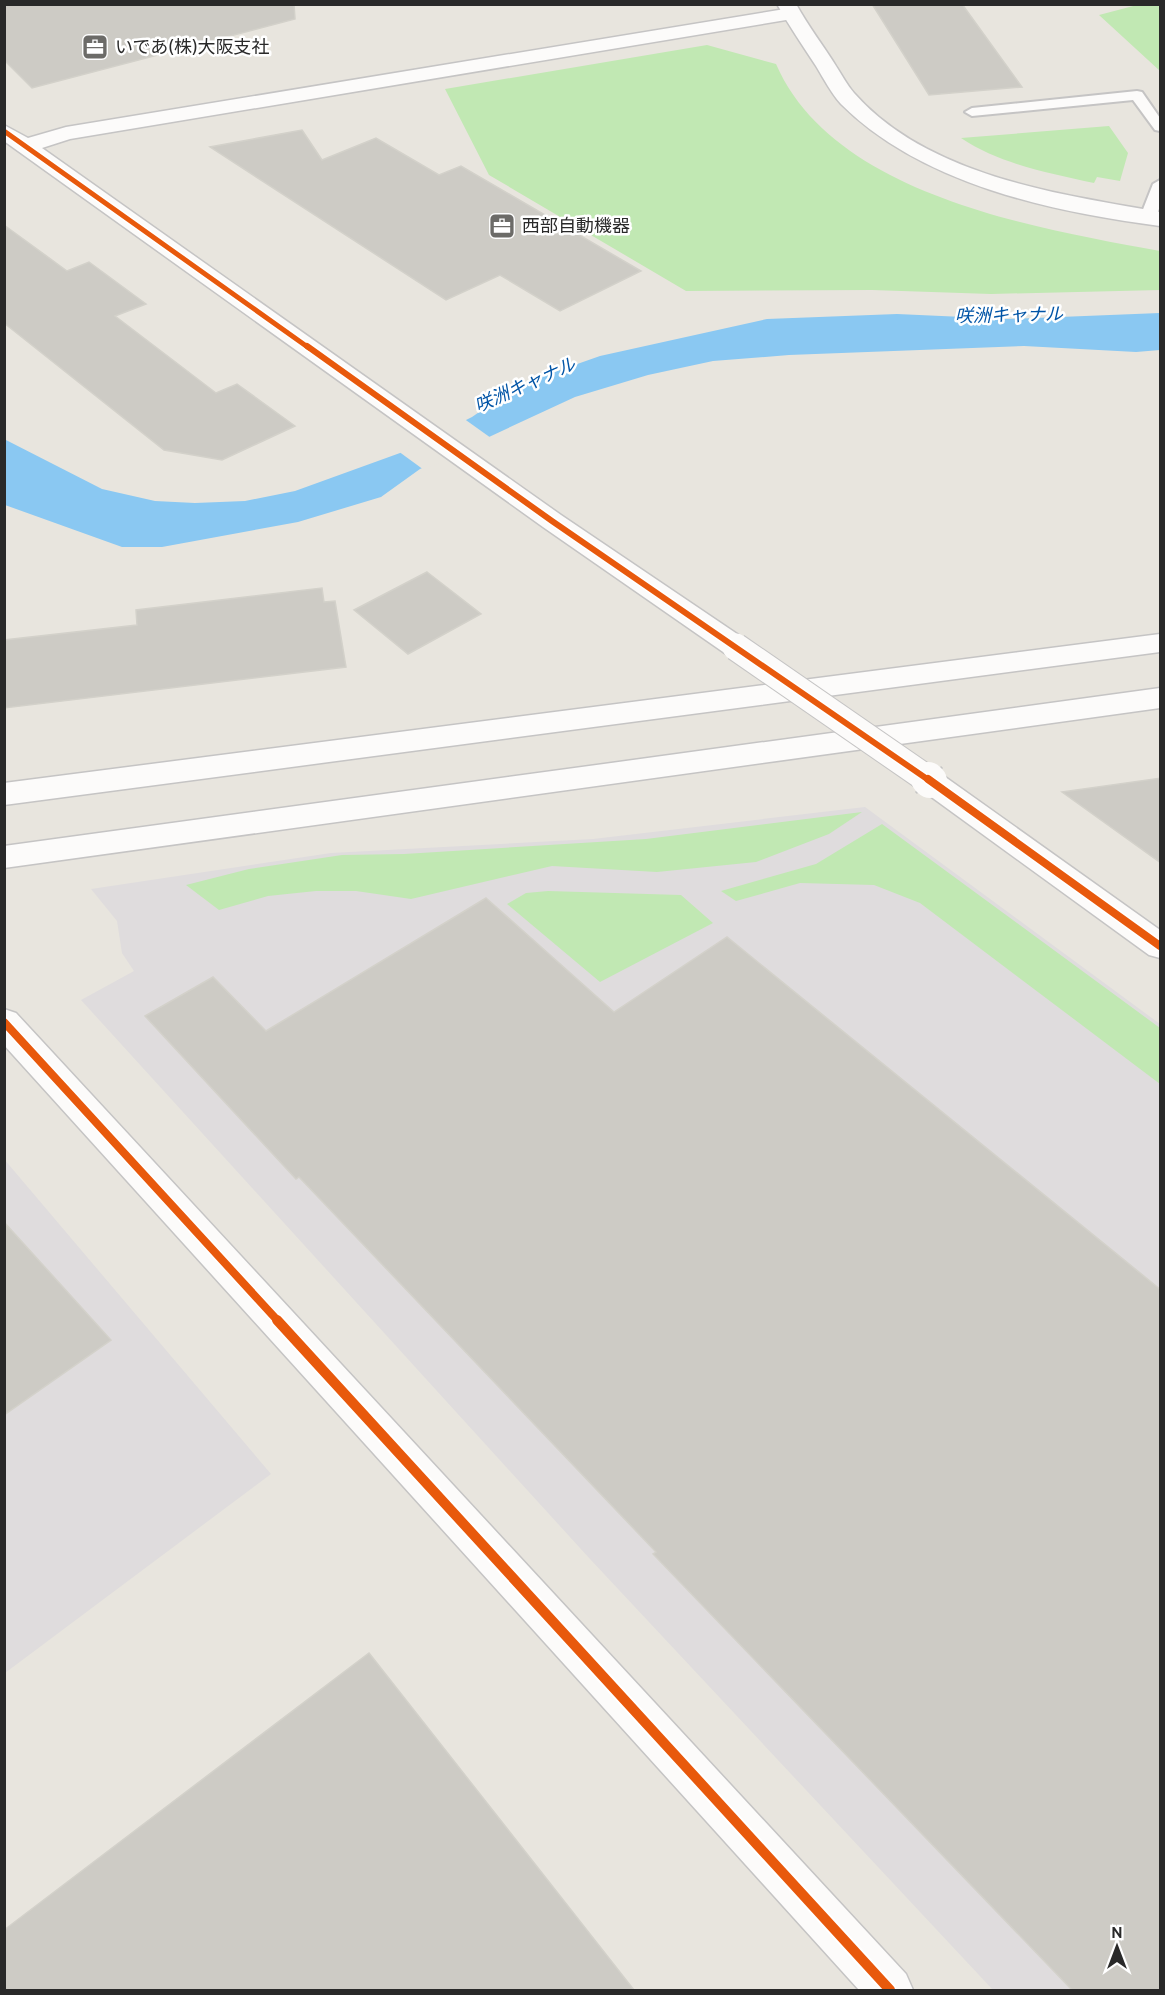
<svg xmlns="http://www.w3.org/2000/svg" width="1165" height="1995" font-family="Cabin,'Noto Sans JP',sans-serif">
	<style>
		.industrial { fill: #dfdcdd }
		.green { fill: #c1e8b3 }
		.water { fill: #8ac8f2 }
		.pier { fill: #e8e5de }
		.building { fill: #cdcbc5; stroke: #d3d1ca; stroke-width: 1.5 }
		.lines { fill: none; stroke-linecap: round; stroke-linejoin: round }
		.service-casing { stroke: #c5c4c4; stroke-width: 4 }
		.minor-casing { stroke: #c5c4c4; stroke-width: 3 }
		.tertiary-casing { stroke: #c5c4c4; stroke-width: 3 }
		.service { fill: #fcfbfa; fill-rule: evenodd }
		.minor { fill: #fcfbfa; fill-rule: evenodd }
		.tertiary { fill: #fcfbfa; fill-rule: evenodd }
		.tertiary-bridge-far1-casing { stroke: #c5c4c4; stroke-width: 29; stroke-linecap: butt }
		.tertiary-bridge-casing { stroke: #c5c4c4; stroke-width: 37; stroke-linecap: butt }
		.tertiary-bridge-far1 { stroke: #fcfbfa; stroke-width: 27 }
		.tertiary-bridge { stroke: #fcfbfa; stroke-width: 34 }
		.cycleway-far3-casing { stroke: #fff; stroke-width: 8 }
		.cycleway-far2-casing { stroke: #fff; stroke-width: 9 }
		.cycleway-far1-casing { stroke: #fff; stroke-width: 11 }
		.cycleway-casing { stroke: #fff; stroke-width: 14 }
		.cycleway-far3 { stroke: #e8590c; stroke-width: 5 }
		.cycleway-far2 { stroke: #e8590c; stroke-width: 6 }
		.cycleway-far1 { stroke: #e8590c; stroke-width: 8 }
		.cycleway { stroke: #e8590c; stroke-width: 10 }
		.labels { text-anchor: middle; dominant-baseline: central; stroke-width: 5; stroke-linejoin: round; paint-order: stroke }
		.far-poi-label { font-size: 18px; fill: #292929; stroke: #fff; text-anchor: start }
		.far-water-label { font-size: 18px; font-style: italic; fill: #0054a6; stroke: #fff }
	</style>
	<rect width="100%" height="100%" fill="#e8e5de"/>
	<path class="industrial" d="M865 807 1160 1024V1990H993L590 1559 81 1000 134 971 122 953 117 921 91 889 331 853 593 839Z
		M4 1159 271 1474 5 1673H4Z"/>
	<path class="green" d="M1137 5H1160V71L1099 15Z
		M707 45 776 64C833 195 1035 228 1160 251V290L991 294 872 290 686 291 489 175 445 89Z
		M1109 126 1128 153 1120 181 1097 177 1094 183C1048 173 1000 164 961 138Z
		M862 812 829 834 756 862 657 872 552 866 411 899 356 891H316L268 896 219 910 186 885 249 869 342 855 404 854 646 839Z
		M882 824 1160 1028V1084L920 903 874 885 800 883 736 901 721 891 816 864Z
		M548 891 681 895 713 923 600 982 507 904 526 893Z"/>
	<path class="water" d="M1160 313V350L1136 352 1024 346 789 355 713 361 648 375 575 397 420 469 381 497 298 522 162 547H122L5 505 4 439 102 489 155 501 195 503 245 501 295 491 400 453 472 417 504 395 546 375 600 356 767 319 897 314 1008 319Z"/>
	<path class="pier" d="M463 418 491 438 424 470 398 451Z"/>
	<path class="building" d="M4 4H294L295 19 32 88 4 60Z
		M872 4H962L1022 87 929 95Z
		M302 130 322 160 376 138 439 175 461 166 641 271 560 311 500 275 446 300 210 147Z
		M4 225 67 271 89 262 146 304 115 316 216 393 237 384 295 426 222 460 164 450 4 323Z
		M427 572 481 614 408 654 354 610Z
		M322 588 324 602 335 601 346 667 4 708V640L137 625 136 610Z
		M1161 778V863L1062 792Z
		M486 898 614 1012 727 937 1161 1290V1990H1072L653 1554 656 1552 299 1177 296 1179 145 1016 213 977 266 1031Z
		M4 1222 111 1340 4 1415Z
		M369 1653 634 1990H4V1930Z"/>
	<g class="lines">
		<defs>
			<path id="service" d="M1137 91 1142 92 1160 118V131L1155 130 1133 100 972 116 965 112 972 108Z
				M1160 180C1161 192 1163 218 1148 222L1143 220 1140 217 1153 184Z"/>
			<path id="minor" d="M777 4H796C808 26 823 45 836 66 842 75 847 85 854 93 927 176 1058 194 1160 212V226C1052 212 921 184 841 104 831 93 824 79 816 66 803 46 789 26 777 4Z"/>
			<path id="tertiary" d="M791 8 798 10 801 14 798 18 70 139 42 148 561 515 746 640 750 647 746 654 736 656 726 654 543 527 4 141V125L28 138 66 127Z
				M1160 634V652L4 805V783Z
				M1160 688V708L4 868V846Z
				M930 771 941 774 1160 930V958L1149 955 919 788 915 781 919 774Z
				M4 1009 16 1013 906 1974 913 1990H859L4 1045Z"/>
		</defs>
		<use href="#service" class="service-casing"/>
		<use href="#minor" class="minor-casing"/>
		<use href="#tertiary" class="tertiary-casing"/>
		<use href="#service" class="service"/>
		<use href="#minor" class="minor"/>
		<use href="#tertiary" class="tertiary"/>
		<defs>
			<path id="tertiary-bridge-far1" d="M736 647 930 781"/>
			<path id="tertiary-bridge" d="M928 779 930 781"/>
		</defs>
		<use href="#tertiary-bridge-far1" class="tertiary-bridge-far1-casing"/>
		<use href="#tertiary-bridge" class="tertiary-bridge-casing"/>
		<use href="#tertiary-bridge-far1" class="tertiary-bridge-far1"/>
		<use href="#tertiary-bridge" class="tertiary-bridge"/>
		<defs>
			<path id="cycleway-far3" d="M4 131 309 348"/>
			<path id="cycleway-far2" d="M307 346 552 521 930 781"/>
			<path id="cycleway-far1" d="M928 779 1160 946
				M4 1022 278 1321"/>
			<path id="cycleway" d="M277 1320 890 1990"/>
		</defs>
		<use href="#cycleway-far3" class="cycleway-far3-casing"/>
		<use href="#cycleway-far2" class="cycleway-far2-casing"/>
		<use href="#cycleway-far1" class="cycleway-far1-casing"/>
		<use href="#cycleway" class="cycleway-casing"/>
		<use href="#cycleway-far3" class="cycleway-far3"/>
		<use href="#cycleway-far2" class="cycleway-far2"/>
		<use href="#cycleway-far1" class="cycleway-far1"/>
		<use href="#cycleway" class="cycleway"/>
	</g>
	<defs>
		<symbol id="office-square" viewBox="-11 -11 22 22"><rect x="-9" y="-9" width="18" height="18" rx="4" fill="#6c6b68" stroke="#fff"/><path d="M-6-3h4V-5.5h4V-3h4V5H-6ZM-1-4.5V-3h2v-1.5ZM-6 0V1H6V0Z" fill="#fff"/></symbol>
	</defs>
	<g fill-rule="evenodd">
		<use href="#office-square" x="80" y="32" width="30" height="30"/>
		<use href="#office-square" x="487" y="211" width="30" height="30"/>
	</g>
	<g class="labels">
		<g class="far-poi-label">
			<text x="115" y="47">いであ(株)大阪支社</text>
			<text x="522" y="226">西部自動機器</text>
		</g>
		<g class="far-water-label">
			<text transform="translate(1009 315) rotate(-1)">咲洲キャナル</text>
			<text transform="translate(525 385) rotate(-24)">咲洲キャナル</text>
		</g>
	</g>
	<rect width="1165" height="1995" fill="none" stroke="#292929" stroke-width="12"/>
	<g transform="translate(1117 1947)" stroke="#ffffff" stroke-width="4.5" paint-order="stroke">
	<path d="M0-4.5L10 22L0 15L-10 22Z" fill="#292929"/>
	<text y="-9" font-size="16" font-weight="bold" text-anchor="middle" fill="#292929">N</text>
	</g>
</svg>
